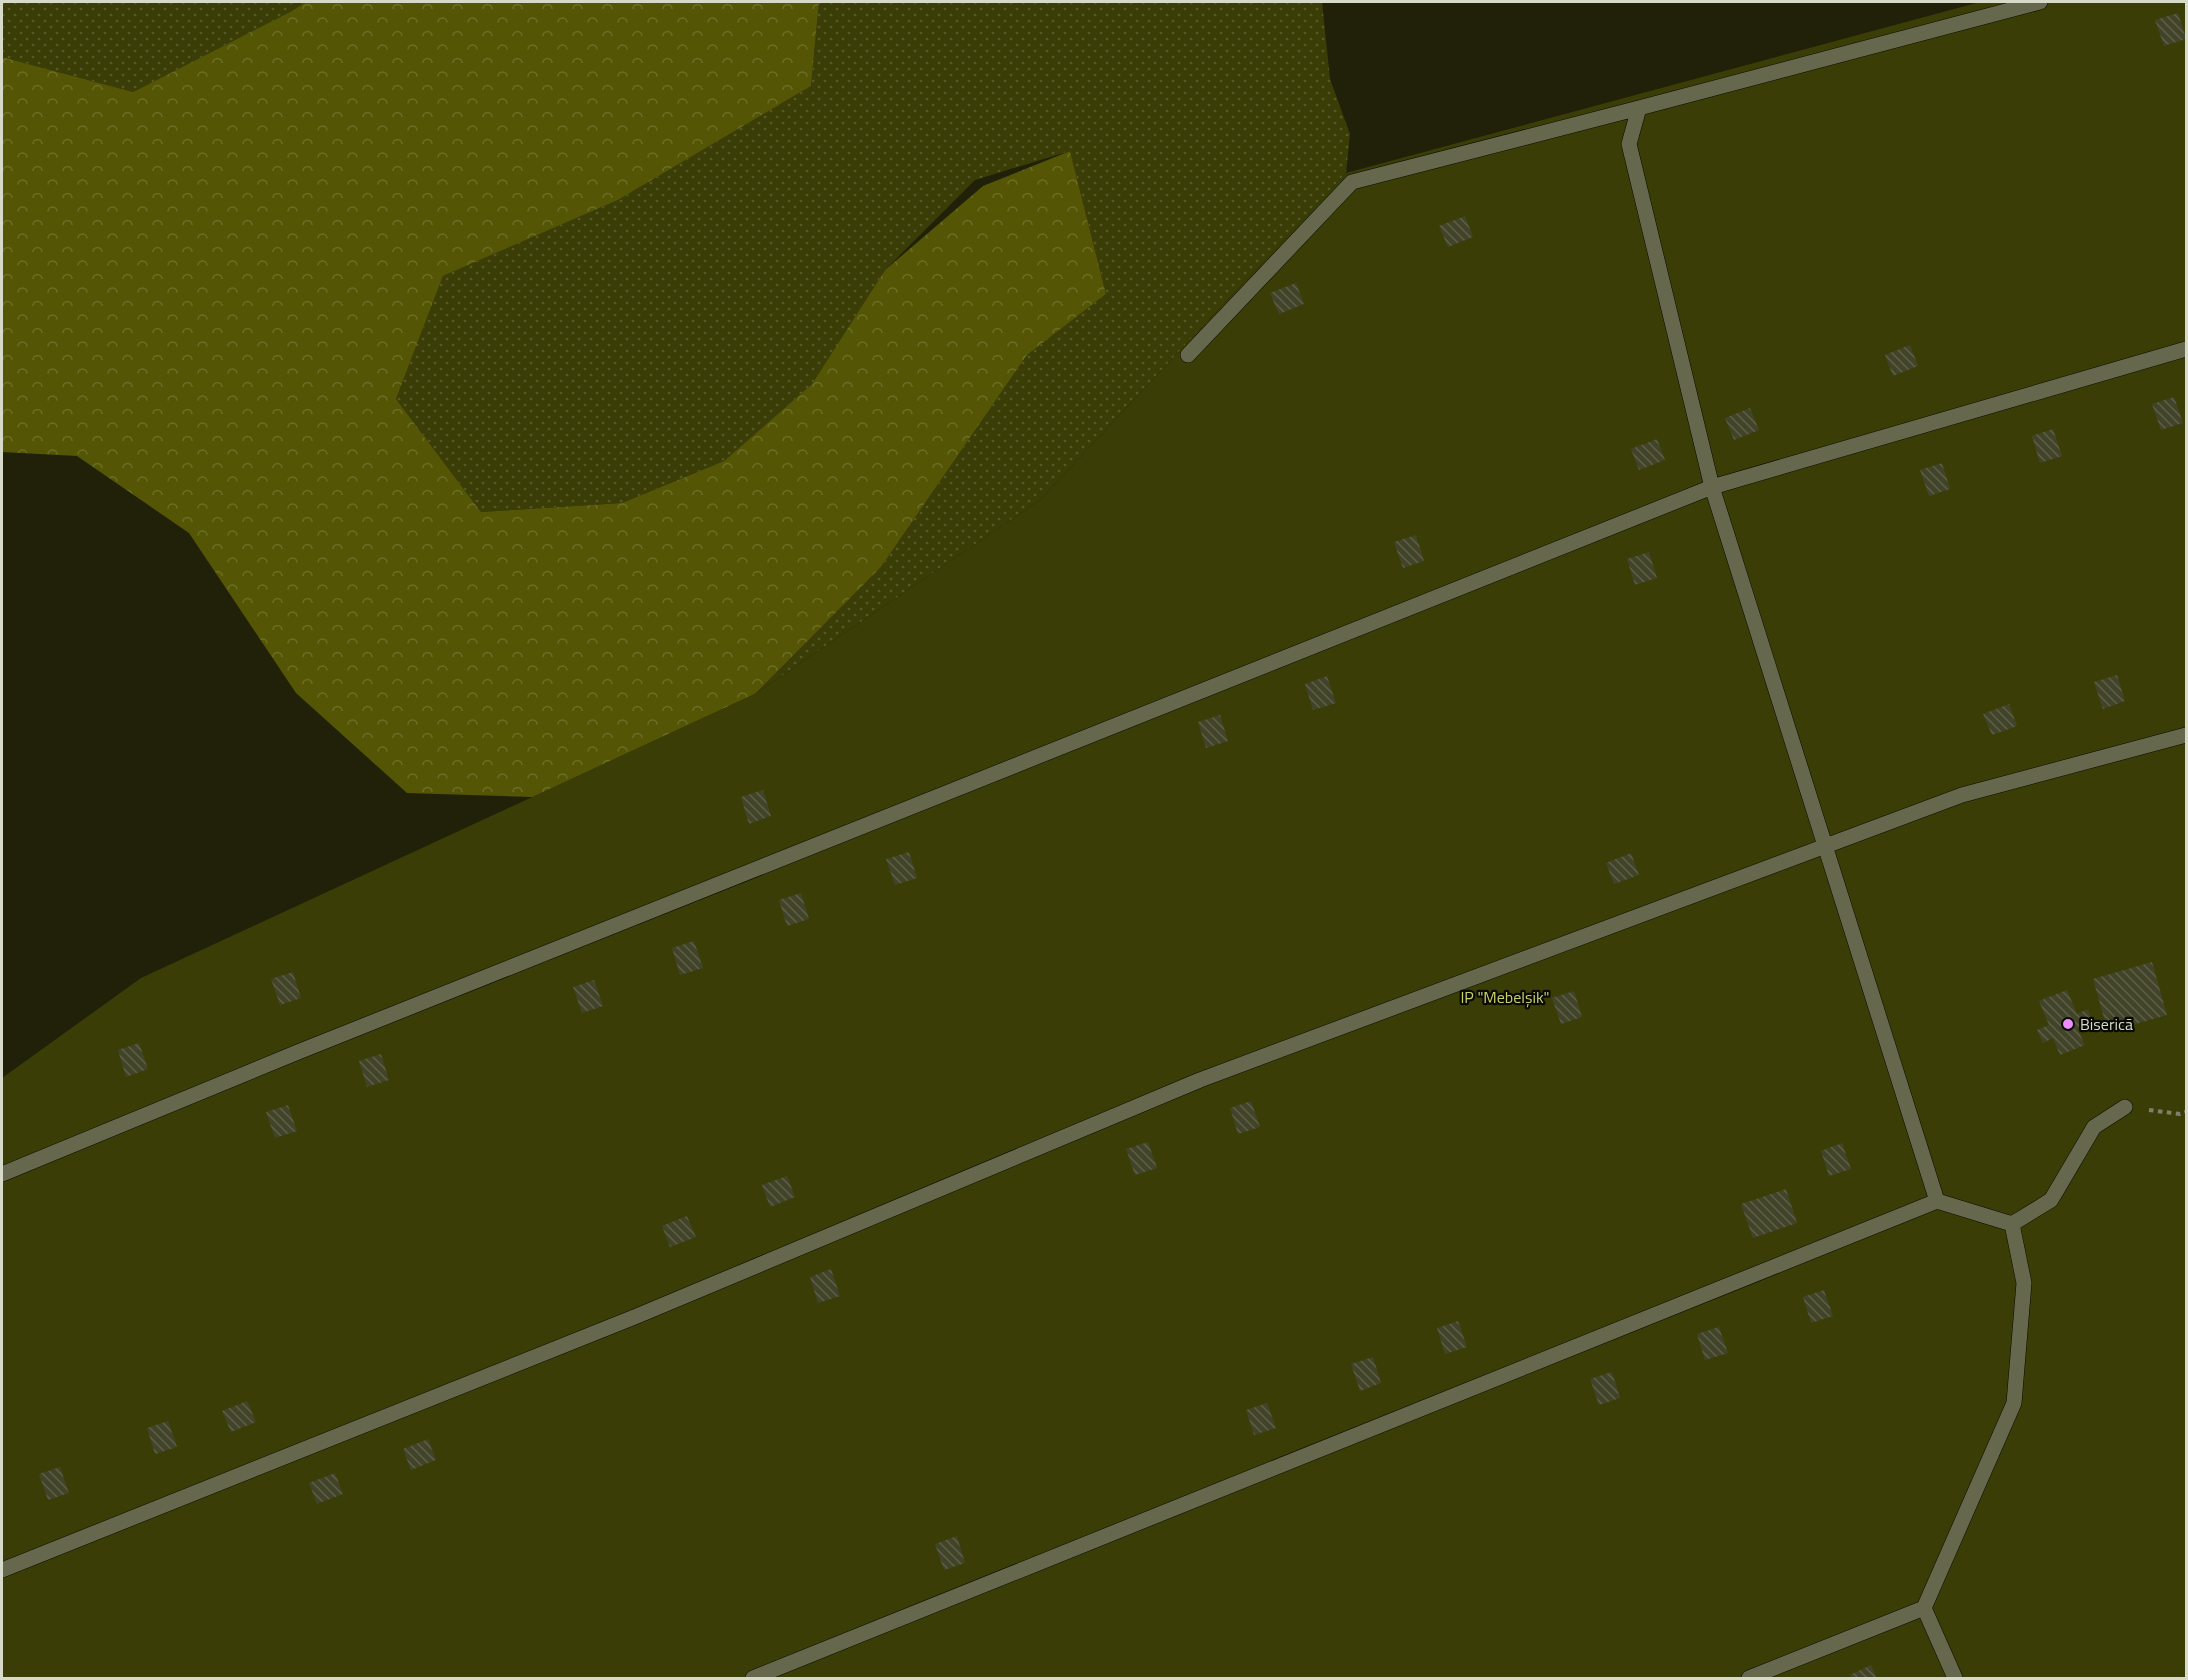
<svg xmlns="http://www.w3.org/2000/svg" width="2188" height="1680" font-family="'Titillium Web',sans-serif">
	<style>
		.grass { fill: url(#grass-dots) }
		.forest { fill: url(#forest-crowns) }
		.garden { fill: #3b3d06 }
		.building { fill: url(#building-back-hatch) }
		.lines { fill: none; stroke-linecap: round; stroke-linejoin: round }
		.street-casing { stroke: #0a0a00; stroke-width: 16 }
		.path { stroke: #7e806b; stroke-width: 4; stroke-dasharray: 4.5 4.5; stroke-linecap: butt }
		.street { stroke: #66684d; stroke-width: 15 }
		.poi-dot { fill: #eb8dfb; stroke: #090a02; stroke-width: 2 }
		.labels { text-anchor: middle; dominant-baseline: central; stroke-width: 4.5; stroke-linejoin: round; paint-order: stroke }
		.park-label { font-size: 16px; fill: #cad06c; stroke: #090a02 }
		.poi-label { font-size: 16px; fill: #d7d9c9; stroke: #090a02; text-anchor: start }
	</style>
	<defs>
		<pattern id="grass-dots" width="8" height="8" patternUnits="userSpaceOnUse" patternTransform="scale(1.5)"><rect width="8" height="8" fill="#3b3d06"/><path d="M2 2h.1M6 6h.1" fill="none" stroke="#575829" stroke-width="1.8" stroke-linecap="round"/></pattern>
		<pattern id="forest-crowns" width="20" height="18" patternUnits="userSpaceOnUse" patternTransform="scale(1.5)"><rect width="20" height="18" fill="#545605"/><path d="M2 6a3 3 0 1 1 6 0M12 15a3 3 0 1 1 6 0" fill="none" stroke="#6c6e28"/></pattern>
		<pattern id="building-back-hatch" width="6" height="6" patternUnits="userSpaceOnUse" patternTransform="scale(1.5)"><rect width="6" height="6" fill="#42442a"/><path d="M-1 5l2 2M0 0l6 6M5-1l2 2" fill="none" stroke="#5d5e48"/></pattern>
	</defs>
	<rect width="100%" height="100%" fill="#202108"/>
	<path class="grass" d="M2 2H306L290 12 133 92 2 57Z
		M819 2H1322L1330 79 1350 134 1346 173 1040 500 755 694 881 567 1027 355 1106 294 1070 151 975 180 885 270 812 384 724 461 622 503 481 512 396 399 443 276 618 200 811 86Z"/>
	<path class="forest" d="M306 2H819L811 86 618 200 443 276 396 399 481 512 622 503 724 461 812 384 885 270 983 186 1070 151 1106 294 1027 355 881 567 755 694 533 797 407 793 296 693 189 533 77 456 2 452V57L133 92 290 12Z"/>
	<path class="garden" d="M1980 2H2186V1678H2V1078L141 978 755 694 1040 500 1346 173Z"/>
	<path class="building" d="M2178 13 2186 39 2164 46 2155 20Z
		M1465 216 1473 237 1448 247 1439 226Z
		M1296 283 1304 304 1279 314 1270 293Z
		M1910 345 1918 366 1893 376 1885 355Z
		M2174 397 2183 423 2161 430 2152 404Z
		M1750 408 1759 430 1734 440 1725 418Z
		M2053 429 2062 456 2040 463 2032 436Z
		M1657 439 1665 460 1639 470 1631 449Z
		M1942 463 1950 489 1929 496 1920 470Z
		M1416 535 1424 561 1403 568 1394 542Z
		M1649 552 1657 578 1635 585 1627 559Z
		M2117 675 2125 701 2103 709 2094 682Z
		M1327 676 1336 703 1313 710 1305 684Z
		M2009 704 2017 726 1992 735 1983 714Z
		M1220 715 1228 741 1206 748 1198 722Z
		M763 790 771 816 749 824 741 797Z
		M909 852 917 878 895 885 886 859Z
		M1631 853 1639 875 1614 884 1606 863Z
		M801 893 809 919 787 926 779 900Z
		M694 941 703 968 680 975 672 948Z
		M2152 962 2167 1015 2108 1032 2093 979Z
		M293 972 301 998 280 1005 271 979Z
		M594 980 603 1006 582 1013 573 987Z
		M2067 990 2077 1014 2088 1009 2092 1022 2077 1028 2085 1045 2060 1055 2053 1038 2043 1043 2037 1030 2049 1025 2039 1001Z
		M1574 991 1582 1017 1561 1024 1552 998Z
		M139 1043 148 1069 126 1077 118 1050Z
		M381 1054 389 1080 367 1087 359 1061Z
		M1251 1101 1260 1127 1238 1134 1230 1108Z
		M288 1105 297 1131 275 1138 266 1112Z
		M1148 1142 1157 1168 1135 1175 1126 1149Z
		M1842 1143 1851 1169 1829 1176 1821 1151Z
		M787 1176 795 1197 770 1207 762 1185Z
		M1786 1189 1797 1223 1753 1238 1741 1204Z
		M687 1216 696 1237 670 1247 662 1226Z
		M831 1269 840 1296 818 1303 810 1277Z
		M1824 1290 1833 1316 1811 1323 1803 1297Z
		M1458 1321 1467 1347 1445 1354 1437 1328Z
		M1719 1327 1728 1353 1705 1360 1697 1334Z
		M1373 1357 1381 1383 1360 1391 1351 1364Z
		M1612 1372 1620 1398 1599 1405 1590 1379Z
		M247 1401 256 1422 231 1432 222 1411Z
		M1267 1403 1276 1428 1254 1435 1246 1410Z
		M168 1421 177 1447 155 1454 147 1428Z
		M428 1439 436 1460 411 1470 403 1449Z
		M60 1467 69 1493 48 1500 39 1474Z
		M335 1473 343 1494 317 1504 309 1483Z
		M957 1536 965 1563 944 1570 935 1544Z
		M1871 1665 1877 1678H1851L1850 1675Z"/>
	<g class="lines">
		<defs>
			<path id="street" d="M1188 355 1352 182 1639 108
				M2 1174 298 1052 1712 487 2186 349
				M1937 1201 1712 487 1629 144 1639 108 2040 2
				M2 1570 637 1316 1200 1080 1962 795 2186 735
				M1924 1608 1955 1678
				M753 1678 1937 1201 2012 1224 2051 1200 2094 1127 2125 1107
				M1749 1678 1924 1608 2014 1403 2024 1283 2012 1224"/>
		</defs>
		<use href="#street" class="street-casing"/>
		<path class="path" d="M2149 1110 2180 1114 2186 1112"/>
		<use href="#street" class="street"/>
	</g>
	<circle class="poi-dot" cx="2068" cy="1024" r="6"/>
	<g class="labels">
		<g class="park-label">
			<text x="1505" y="997">IP "Mebelșik"</text>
		</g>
		<g class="poi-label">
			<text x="2080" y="1024">Biserică</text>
		</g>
	</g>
	<rect width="2188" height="1680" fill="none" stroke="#d7d9c9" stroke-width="6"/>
</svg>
